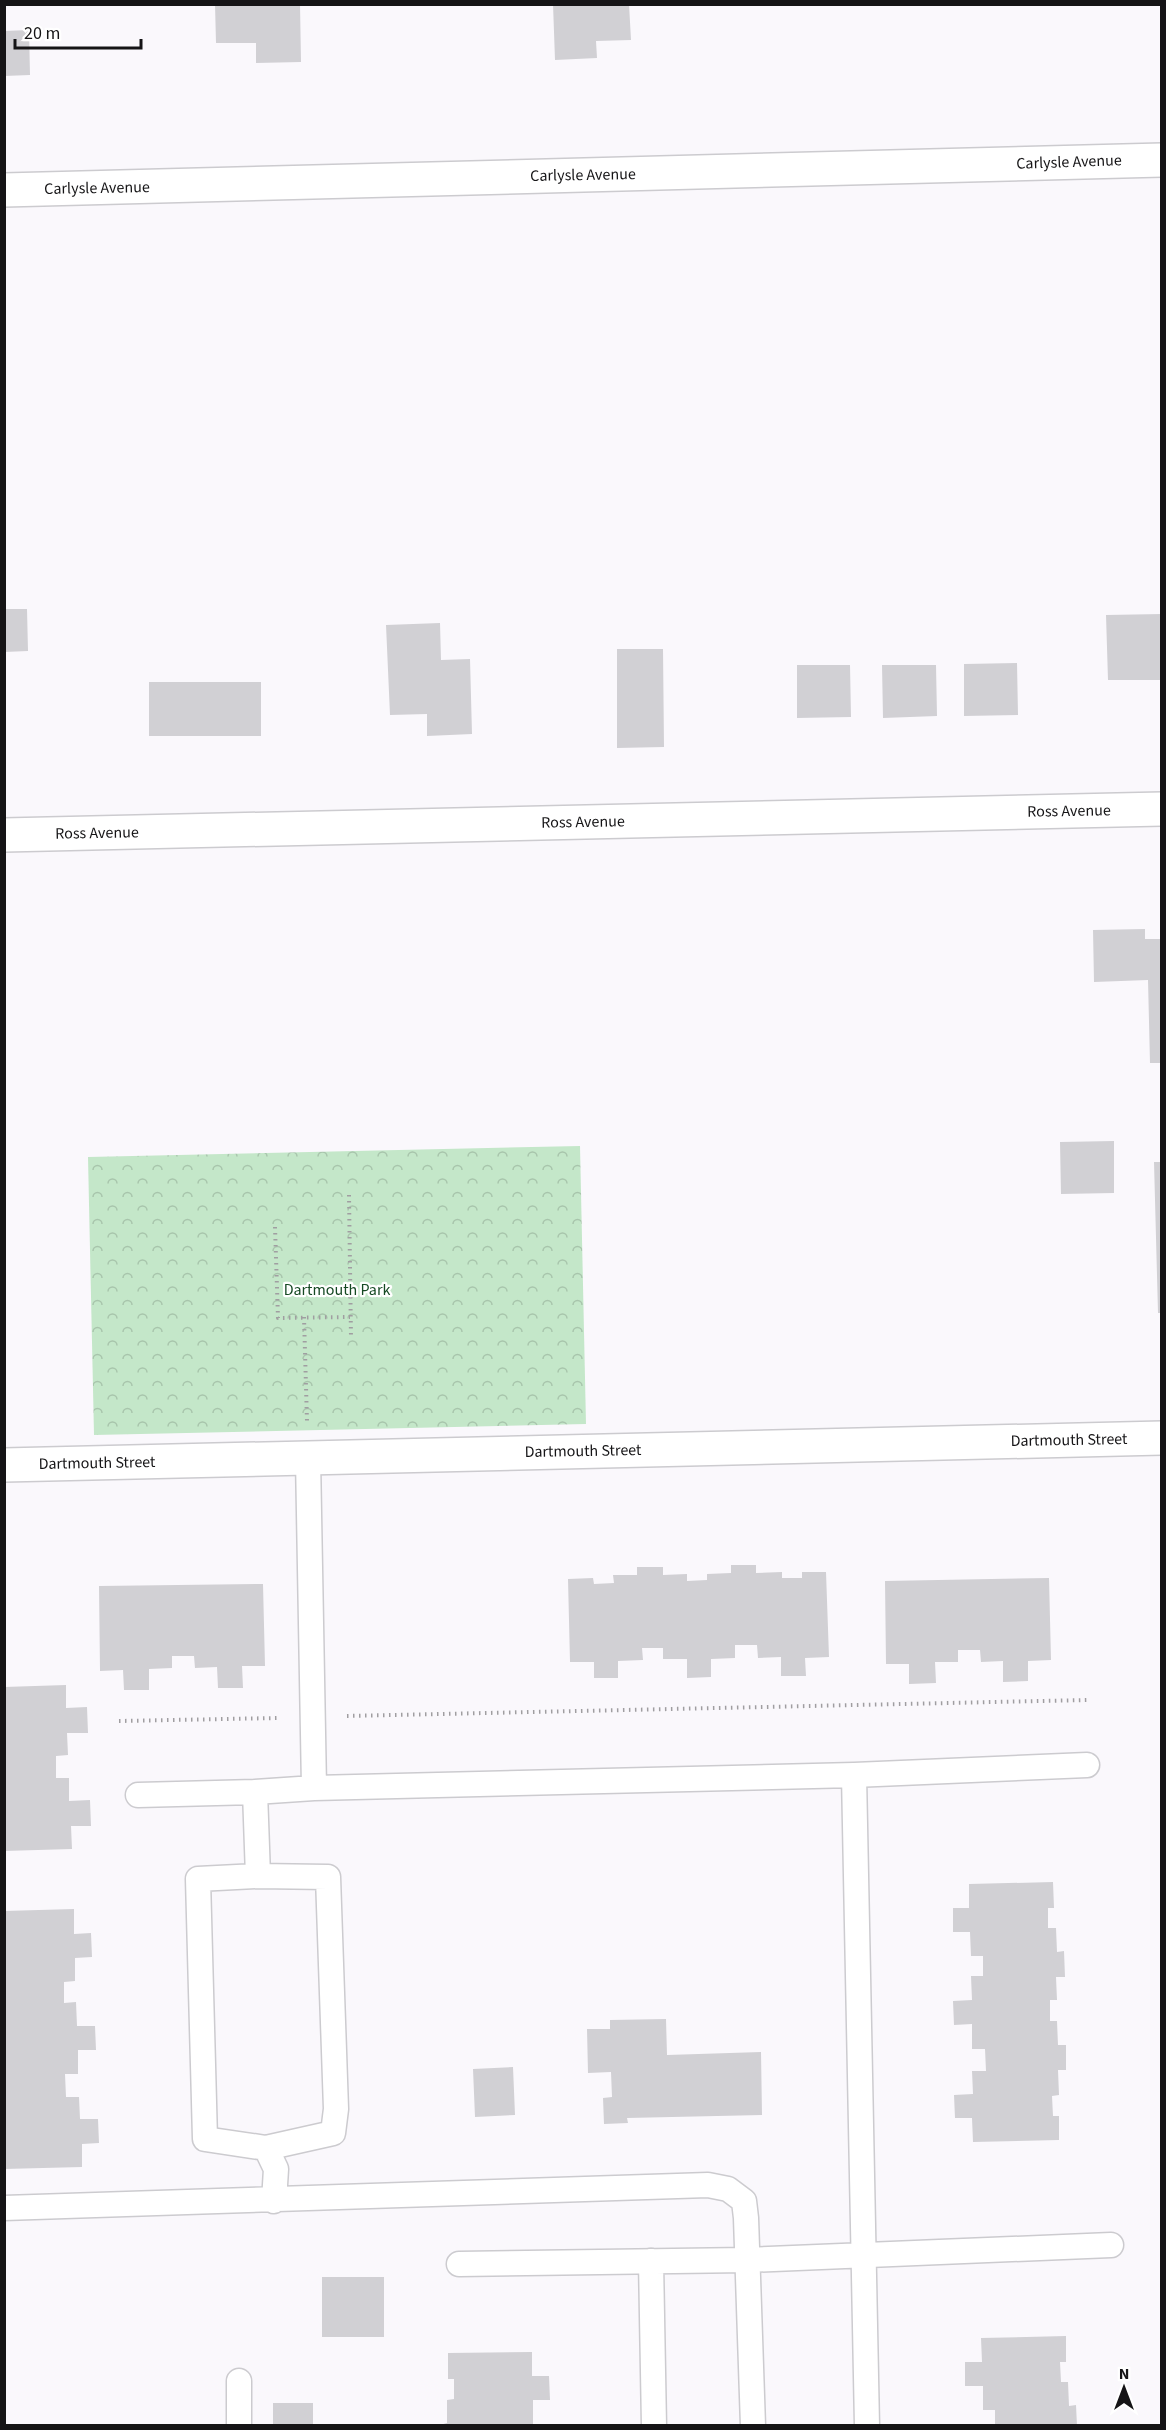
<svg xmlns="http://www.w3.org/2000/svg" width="1166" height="2430" font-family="'Source Sans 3',sans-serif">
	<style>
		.park { fill: url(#park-crowns) }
		.building { fill: #d1d0d4 }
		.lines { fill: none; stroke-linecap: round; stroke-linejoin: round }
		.service-casing { stroke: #cccbcf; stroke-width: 27 }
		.minor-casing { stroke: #cccbcf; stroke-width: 36 }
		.tertiary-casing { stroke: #cccbcf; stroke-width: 36 }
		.path { stroke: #a09ea1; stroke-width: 4; stroke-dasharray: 1.5 4.5; stroke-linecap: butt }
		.service { stroke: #fff; stroke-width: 24 }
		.minor { stroke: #fff; stroke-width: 33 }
		.tertiary { stroke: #fff; stroke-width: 33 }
		.labels { text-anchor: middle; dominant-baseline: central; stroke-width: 4.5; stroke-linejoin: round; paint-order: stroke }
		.street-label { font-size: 16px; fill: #151416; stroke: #fff }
		.park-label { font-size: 16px; fill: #154923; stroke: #fff }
	</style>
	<defs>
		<pattern id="park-crowns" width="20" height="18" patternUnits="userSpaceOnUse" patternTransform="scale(1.5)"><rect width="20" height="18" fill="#c4e7c9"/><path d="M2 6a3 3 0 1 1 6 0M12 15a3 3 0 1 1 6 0" fill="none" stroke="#a8c5ac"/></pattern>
	</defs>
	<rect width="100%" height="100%" fill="#faf8fc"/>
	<path class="park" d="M580 1146 586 1424 94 1435 88 1157Z"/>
	<path class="building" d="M215 4H300L301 62 256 63V43H216Z
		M553 4H629L631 40 596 41 597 58 555 60Z
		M29 30 30 75 4 76V31Z
		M4 609H27L28 651 4 652Z
		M1162 614V680H1108L1106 615Z
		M440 623 441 660 470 659 472 734 427 736V714L390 715 386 625Z
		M617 649H663L664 747 617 748Z
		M1017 663 1018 715 964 716V664Z
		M797 665H850L851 717 797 718Z
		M882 665H936L937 716 883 718Z
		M149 682H261V736H149Z
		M1145 929V939H1162V1063H1150L1148 980 1094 982 1093 930Z
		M1114 1141V1193L1061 1194 1060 1142Z
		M1154 1162H1162V1313H1158Z
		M731 1565H756V1573L782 1572V1578H802V1572H826L829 1657 805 1658 806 1676H781V1657L758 1658 757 1645H735V1658L711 1659V1677L687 1678V1659H663V1648H642L643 1660 618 1661V1678H594V1662H570L568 1579 593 1578 594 1584 614 1583 613 1575H637V1567H663V1575L687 1574V1581L707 1580V1574L731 1573Z
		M1049 1578 1051 1660 1028 1661V1681L1003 1682V1661L981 1662 980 1650H958V1662H935L936 1683 909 1684V1664H886L885 1581Z
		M263 1584 265 1666H242L243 1688H218L217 1667 195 1668 194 1656H172V1668L149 1669V1690H124L123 1670 100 1671 99 1586Z
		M66 1685V1708L87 1707 88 1733H67L68 1755 56 1756V1778H69V1801L90 1800 91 1826H71L72 1849 4 1851V1687Z
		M1053 1882 1054 1908H1048V1928H1056L1057 1952 1064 1951 1065 1977H1056L1057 2000H1050V2021H1057L1058 2045H1066V2070H1058L1059 2095 1052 2096 1053 2116H1059V2140L973 2142 972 2118H955L954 2095 973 2094 972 2071H986L985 2049H972V2024L954 2025 953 2001 972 2000 971 1976H983V1956H971L970 1932H953V1908H969V1884Z
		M74 1909V1934L91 1933 92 1957 75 1958V1981L64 1982V2003L76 2002 77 2026H95L96 2050H78V2074H65L66 2097H79L80 2119H98L99 2143 82 2144V2167L4 2169V1911Z
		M666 2019 667 2055 761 2052 762 2115 627 2118 628 2123 604 2124 603 2098 612 2097 611 2072 588 2073 587 2029H610V2020Z
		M513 2067 515 2115 475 2117 473 2069Z
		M322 2277H384V2337H322Z
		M1066 2336V2362H1060L1061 2382H1068L1069 2406 1076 2405 1077 2426H995V2410H983V2386H965V2362H982L981 2338Z
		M532 2352V2376H549L550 2400H533V2424L436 2426 447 2423V2400L454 2399V2379H448V2353Z
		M273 2403H313V2426H273Z"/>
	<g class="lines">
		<defs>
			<path id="service" d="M308 1458 314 1788 854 1775 1087 1765
				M854 1775 867 2426
				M138 1795 255 1792
				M258 1876 255 1792 314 1788
				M266 2148 333 2133 336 2109 328 1877 258 1876 198 1879 205 2139 266 2148 276 2169 274 2201
				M4 2208 708 2185 728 2189 744 2201 746 2218 753 2426
				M651 2261 654 2426
				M459 2264 747 2260 1111 2245
				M239 2381V2426"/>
			<path id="minor" d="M4 835 1162 809
				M4 1465 1162 1438"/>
			<path id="tertiary" d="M4 190 1162 160"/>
		</defs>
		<use href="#service" class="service-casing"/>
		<use href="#minor" class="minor-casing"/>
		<use href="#tertiary" class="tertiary-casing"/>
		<path class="path" d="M349 1195 351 1338
			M275 1227 278 1318 350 1317
			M304 1317 307 1421
			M347 1716 1087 1700
			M119 1721 278 1718"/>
		<use href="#service" class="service"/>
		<use href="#minor" class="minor"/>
		<use href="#tertiary" class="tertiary"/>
	</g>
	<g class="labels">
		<g class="street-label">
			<text transform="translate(1069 162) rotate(-2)">Carlysle Avenue</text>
			<text transform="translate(583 175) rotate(-1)">Carlysle Avenue</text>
			<text transform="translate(97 188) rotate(-1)">Carlysle Avenue</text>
			<text transform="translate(1069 811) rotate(-1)">Ross Avenue</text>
			<text transform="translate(583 822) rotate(-1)">Ross Avenue</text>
			<text transform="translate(97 833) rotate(-1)">Ross Avenue</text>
			<text transform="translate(1069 1440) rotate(-1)">Dartmouth Street</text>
			<text transform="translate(583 1451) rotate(-1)">Dartmouth Street</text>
			<text transform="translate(97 1463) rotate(-1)">Dartmouth Street</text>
		</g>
		<g class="park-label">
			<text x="337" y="1290">Dartmouth Park</text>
		</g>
	</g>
	<rect width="1166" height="2430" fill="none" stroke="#151416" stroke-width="12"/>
	<g transform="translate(1124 2388)" stroke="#ffffff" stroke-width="4.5" paint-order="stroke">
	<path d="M0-4.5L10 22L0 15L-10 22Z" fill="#151416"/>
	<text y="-9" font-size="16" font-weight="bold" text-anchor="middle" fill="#151416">N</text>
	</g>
	<path d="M15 39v9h126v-9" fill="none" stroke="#151416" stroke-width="3"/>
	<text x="24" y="39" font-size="18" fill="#151416" stroke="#ffffff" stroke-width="4.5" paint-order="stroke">20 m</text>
</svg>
